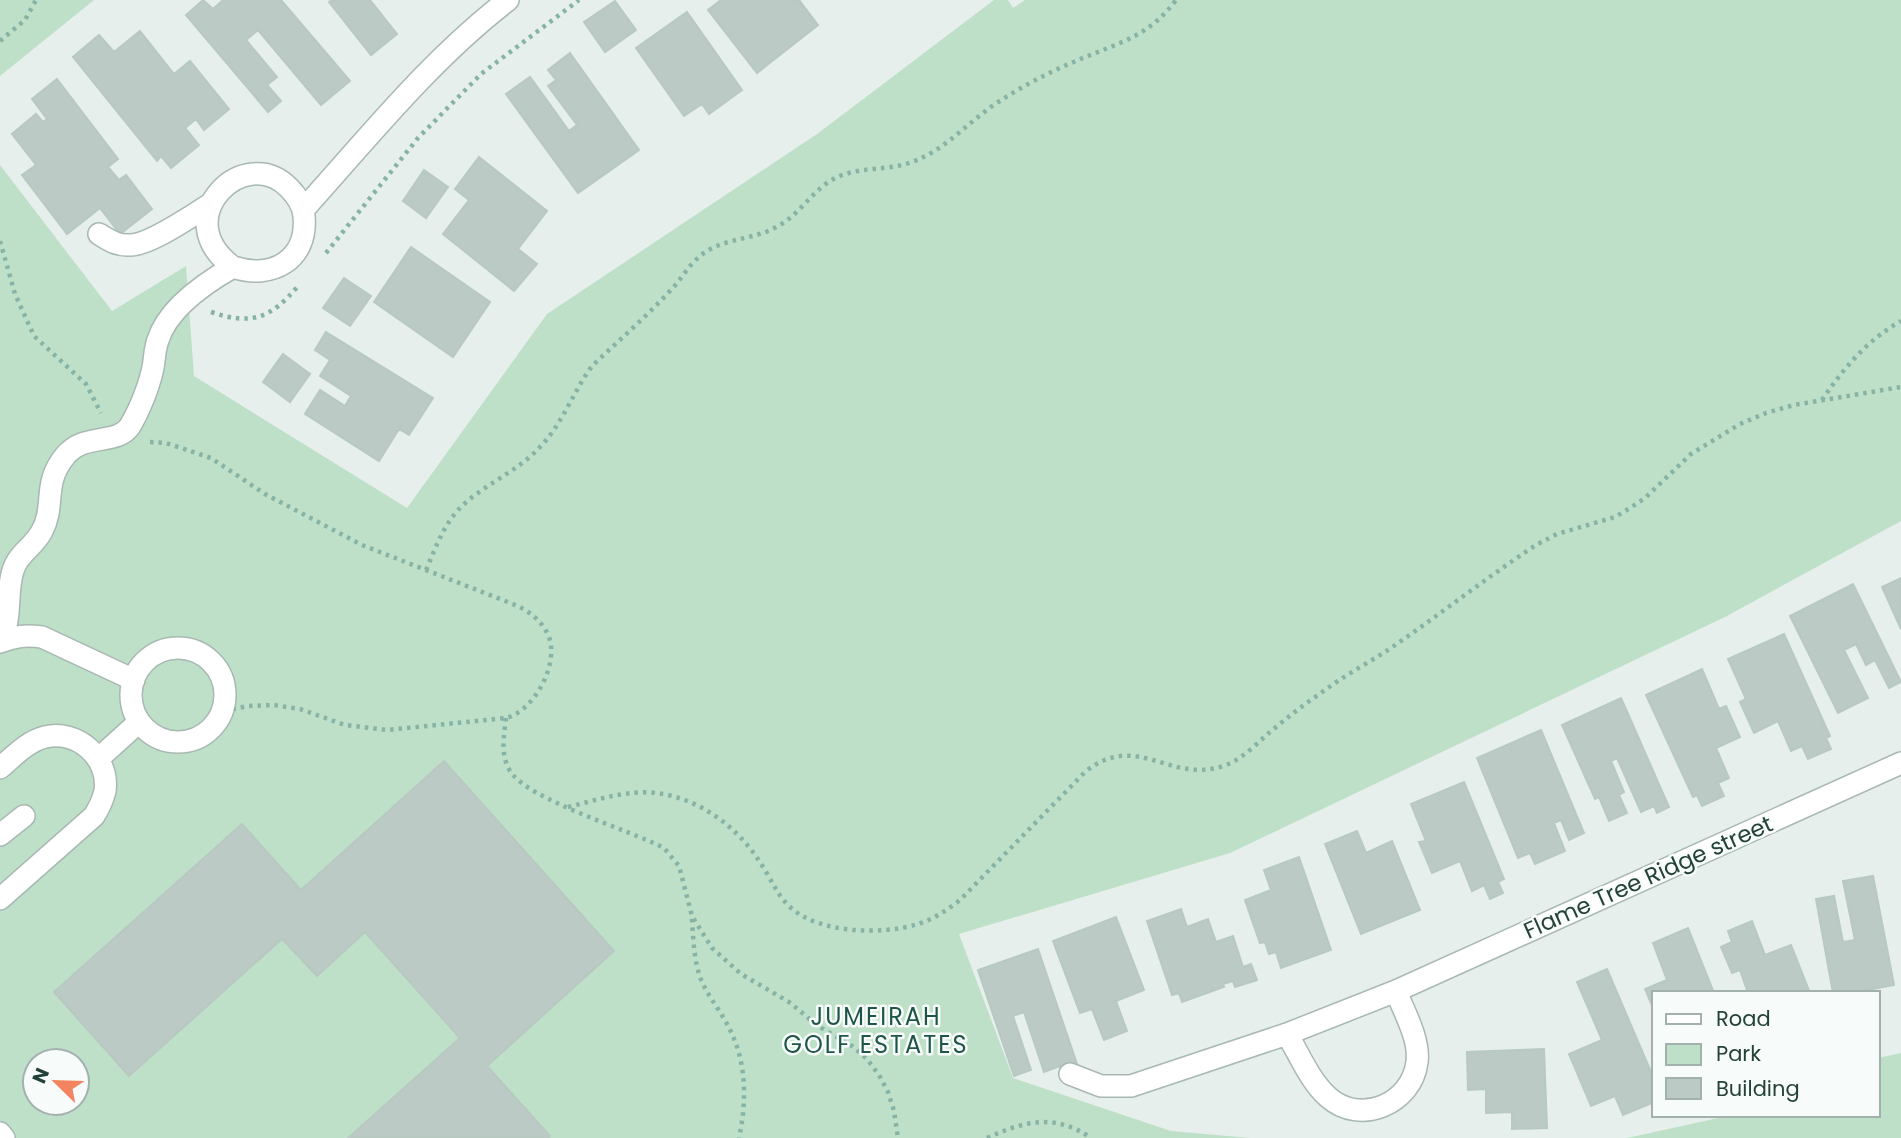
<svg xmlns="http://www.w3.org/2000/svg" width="1901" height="1138" font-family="Poppins,sans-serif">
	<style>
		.green { fill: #bfe0c8; fill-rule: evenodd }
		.building { fill: #bbcac4; stroke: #b8c9c2; stroke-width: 2 }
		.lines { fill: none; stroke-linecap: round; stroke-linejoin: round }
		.minor-casing { stroke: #a8b8b2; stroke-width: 24 }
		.path { stroke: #86b3a5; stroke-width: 4.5; stroke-dasharray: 3.5 5; stroke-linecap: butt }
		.minor { stroke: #fff; stroke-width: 21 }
		.labels { text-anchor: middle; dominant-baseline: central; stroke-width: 5; stroke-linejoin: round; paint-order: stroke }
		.street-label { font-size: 23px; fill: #24423a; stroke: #f7fbf9 }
		.neighbourhood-label { font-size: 24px; letter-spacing: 2px; fill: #1f5548; stroke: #f7fbf9 }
	</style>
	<rect width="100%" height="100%" fill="#e6efeb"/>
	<path class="green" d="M0 0H94L0 76Z
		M994 0H1008L1013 8 1025 0H1901V521L1725 617 1230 853 959 934 1013 1078 1171 1131 1250 1138H0V165L112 311 186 266 194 376 407 508 547 314 817 134ZM35 1061H77V1103H35Z
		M1901 1053V1138H1627L1732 1115H1878V1058Z"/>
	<path class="building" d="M203 0 213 9 223 0H281L350 81 321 105 258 30 246 40 277 77 267 85 281 101 268 112 186 15Z
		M332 0H370L397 34 371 55 329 2Z
		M721 0H799L818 25 757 73 708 10Z
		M615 1 636 30 605 52 584 22Z
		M687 12 742 90 709 114 702 104 684 116 636 48Z
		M140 31 174 74 190 61 229 109 204 130 196 119 185 128 199 145 171 168 161 156 157 161 73 57 99 35 114 52Z
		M570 53 639 150 578 193 506 94 530 77 569 131 577 125 548 86 556 80 548 70Z
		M57 79 118 159 108 167 119 180 126 175 152 209 120 234 100 208 67 234 22 175 36 165 12 134 36 114 43 122 47 119 32 99Z
		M479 157 547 211 518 249 537 264 514 291 443 234 469 200 455 189Z
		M424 170 448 187 426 218 403 201Z
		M411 247 490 302 453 357 374 302Z
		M344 278 371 296 350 326 323 308Z
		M326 332 433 398 409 435 399 429 379 461 305 414 320 390 345 406 351 396 320 376 330 360 315 350Z
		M283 354 310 374 290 402 263 382Z
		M1901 578V629L1882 587Z
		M1853 584 1901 682 1889 688 1875 660 1866 665 1856 644 1844 650 1868 698 1838 713 1790 616Z
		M1784 634 1830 736 1826 738 1831 749 1808 759 1802 746 1791 751 1778 721 1754 733 1740 702 1746 699 1728 659Z
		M1702 669 1719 709 1726 706 1740 737 1716 748 1729 778 1718 783 1724 796 1702 806 1697 795 1693 797 1646 695Z
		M1621 698 1669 807 1657 813 1654 806 1641 812 1617 758 1611 761 1624 792 1619 795 1627 813 1609 821 1599 797 1595 799 1562 725Z
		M1541 730 1584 833 1569 840 1561 820 1554 823 1565 851 1535 864 1530 853 1518 858 1477 758Z
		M444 761 614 951 487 1066 550 1136 548 1138H348L460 1038 365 932 317 976 282 939 129 1076 54 992 242 824 301 890Z
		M1464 782 1504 879 1498 882 1503 893 1490 899 1484 885 1472 891 1460 861 1432 873 1419 842 1426 841 1411 804Z
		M1357 831 1366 853 1392 841 1420 910 1361 934 1325 844Z
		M1299 857 1331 950 1281 968 1276 952 1269 954 1265 942 1260 943 1245 900 1271 890 1264 870Z
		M1873 876 1894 985 1852 993H1833L1816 899 1834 896 1843 942 1855 940 1843 881Z
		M1181 909 1187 927 1208 919 1216 942 1233 936 1243 967 1251 964 1257 980 1235 987 1233 981 1223 984 1224 987 1182 1002 1179 993 1172 995 1147 921Z
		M1116 917 1144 990 1116 1001 1127 1031 1104 1040 1092 1009 1080 1013 1053 941Z
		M1752 921 1765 955 1791 945 1810 993H1748L1740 970 1732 973 1721 947 1732 942 1728 931Z
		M1688 928 1714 993H1654V1010L1645 989 1667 980 1653 943Z
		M1038 949 1078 1067 1062 1073 1060 1066 1044 1072 1024 1012 1013 1016 1031 1070 1014 1076 978 970Z
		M1607 969 1654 1079V1102L1623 1115 1615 1096 1591 1106 1569 1054 1602 1040 1577 982Z
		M1544 1049 1547 1128 1512 1129V1112L1486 1113V1089L1468 1090 1467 1052Z"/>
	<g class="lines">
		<defs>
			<path id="minor" d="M303 210C368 138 431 59 508 0
				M99 234C109 240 117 246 130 245 150 245 191 216 209 205
				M0 642C11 621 7 602 11 579 15 553 32 550 42 531 56 505 42 484 65 456 84 432 117 446 130 426 139 411 148 389 152 372 155 361 154 350 158 340 168 308 205 283 233 267 272 280 308 260 304 216 303 205 297 196 289 188 245 142 166 218 233 267
				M0 642C15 636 26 635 42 637L134 680
				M131 695a47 47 0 1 1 94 0a47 47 0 1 1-94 0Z
				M98 759 139 722
				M0 768C14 756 28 741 45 737 77 729 110 758 105 791 103 800 99 808 94 816L0 899
				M0 835 24 816
				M1287 1034C1299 1054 1310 1081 1328 1097 1360 1126 1412 1104 1417 1062 1420 1039 1404 1012 1396 991
				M1070 1074 1101 1086H1131L1287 1034 1396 991 1901 763
				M0 1133 4 1138"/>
		</defs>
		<use href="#minor" class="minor-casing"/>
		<path class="path" d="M0 41 25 20 36 0
			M0 241 15 294 34 336 86 384 101 413
			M326 253 418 138 481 74 579 0
			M211 312C252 326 271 318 298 286
			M1822 400C1843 369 1867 340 1901 321
			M150 442 166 443 211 458 265 494 362 545 518 606C531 613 543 622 549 637 559 665 534 711 506 718L387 730 345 725 300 709 274 705 248 706 223 711
			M426 570C436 547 444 523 463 505 487 483 518 471 540 447 563 423 573 392 592 366 618 341 645 318 669 292 680 281 688 266 700 256 723 237 753 241 778 226 799 215 810 194 830 181 856 165 885 172 912 162 948 149 971 118 1003 99 1031 81 1062 66 1093 54 1128 40 1152 32 1176 0
			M506 718C504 737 500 754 510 771 528 800 630 830 664 848L679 866 692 916 712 948 741 974 789 1002 818 1026 852 1046 867 1059 879 1075 888 1092 894 1111 898 1138
			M568 807C601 799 634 787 668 795 711 805 745 835 766 872 774 885 779 897 790 907 819 934 883 935 918 924 934 919 947 910 960 900L1086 771C1138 731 1169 784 1223 766 1242 760 1256 744 1270 732 1287 718 1303 705 1321 693 1342 677 1366 664 1388 650 1438 616 1486 578 1536 545L1557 534 1615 517 1630 508 1645 498 1691 454 1740 424 1766 413 1794 405 1901 387
			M692 919C693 937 694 957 699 974 705 993 719 1008 728 1026 747 1061 747 1101 739 1138
			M987 1138C1024 1121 1055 1113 1091 1138"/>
		<use href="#minor" class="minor"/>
	</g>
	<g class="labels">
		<g class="street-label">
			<text transform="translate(1648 877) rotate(-24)">Flame Tree Ridge street</text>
		</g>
		<g class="neighbourhood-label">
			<text x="876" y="1016">JUMEIRAH<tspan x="876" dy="28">GOLF ESTATES</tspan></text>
		</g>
	</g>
	<rect x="1652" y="991" width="228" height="126" fill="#f7fbf9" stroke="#a3b1ad" stroke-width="2"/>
	<rect x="1666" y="1014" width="35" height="10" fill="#ffffff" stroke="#a3b1ad" stroke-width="2"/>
	<text x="1716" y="1026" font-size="21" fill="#24423a">Road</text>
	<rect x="1666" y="1044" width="35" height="21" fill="#bfe0c8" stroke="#a3b1ad" stroke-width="2"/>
	<text x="1716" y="1061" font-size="21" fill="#24423a">Park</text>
	<rect x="1666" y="1078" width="35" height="21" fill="#bbcac4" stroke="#a3b1ad" stroke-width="2"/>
	<text x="1716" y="1096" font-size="21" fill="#24423a">Building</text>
	<g transform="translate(56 1082) rotate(293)"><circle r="33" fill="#f7fbf9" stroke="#a3b1ad" stroke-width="2"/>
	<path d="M0-5L12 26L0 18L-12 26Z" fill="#f4845f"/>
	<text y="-10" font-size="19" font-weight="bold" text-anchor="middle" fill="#24423a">N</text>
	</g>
</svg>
